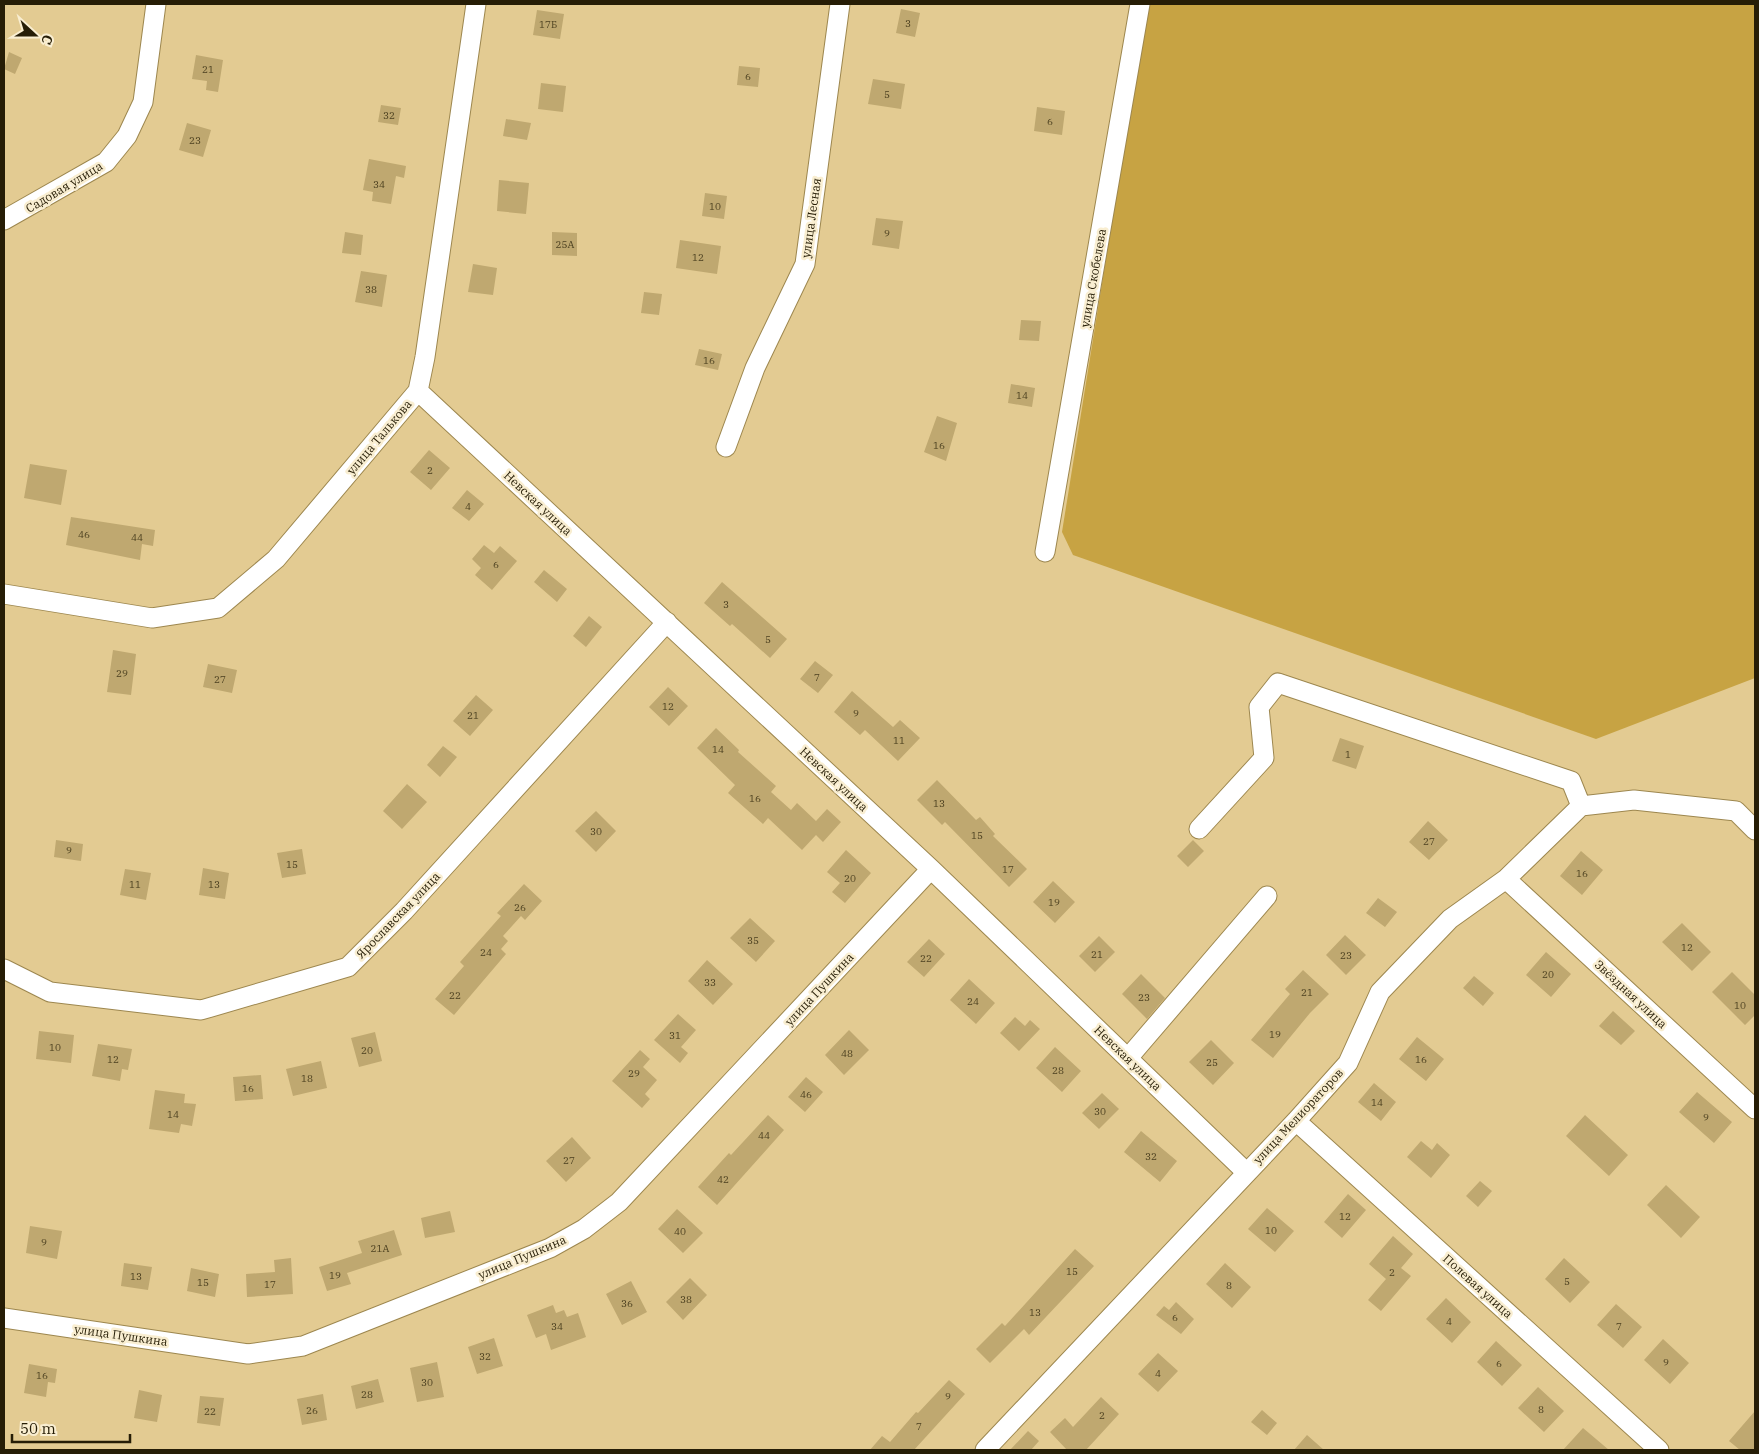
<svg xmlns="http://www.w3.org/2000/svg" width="1759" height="1454" font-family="'IBM Plex Serif',serif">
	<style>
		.green { fill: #c7a343 }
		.building { fill: #bfa870 }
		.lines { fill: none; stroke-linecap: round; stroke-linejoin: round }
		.minor-casing { stroke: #9d874f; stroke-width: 21 }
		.minor { stroke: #fff; stroke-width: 19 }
		.labels { text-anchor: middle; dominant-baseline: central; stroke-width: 5; stroke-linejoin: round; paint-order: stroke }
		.number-label { font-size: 10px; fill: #4c4020 }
		.street-label { font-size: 12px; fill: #261d06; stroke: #f9eed1 }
	</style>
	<rect width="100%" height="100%" fill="#e3cb92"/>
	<path class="green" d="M1147 4H1755V678L1596 739 1073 555 1062 532Z"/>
	<path class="building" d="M901 9 920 13 915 37 896 33Z
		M537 10 564 14 560 39 533 35Z
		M9 52 22 58 15 74 4 69Z
		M196 55 223 60 218 92 206 90 207 81 192 79Z
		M739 66 760 68 758 87 737 85Z
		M873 79 905 84 901 109 868 104Z
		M541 83 566 86 563 112 538 109Z
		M381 105 401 108 398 125 378 122Z
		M1037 107 1065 111 1062 135 1034 131Z
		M506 119 531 123 527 140 503 136Z
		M187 123 211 130 203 157 179 150Z
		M369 159 406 166 404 178 396 176 391 204 372 201 373 192 363 190Z
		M499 180 529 183 526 214 497 211Z
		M705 193 727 196 724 219 702 216Z
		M876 218 903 221 899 249 872 245Z
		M345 232 363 235 361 255 342 253Z
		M552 232 577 233V256L552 255Z
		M680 240 721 246 717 274 676 268Z
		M473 264 497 268 493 295 468 292Z
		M361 271 387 275 382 307 355 302Z
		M644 292 662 294 659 315 641 313Z
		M1021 320 1041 321 1039 341 1019 340Z
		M699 349 722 354 718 370 695 365Z
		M1011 384 1035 388 1032 407 1008 403Z
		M937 416 957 423 946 461 924 452Z
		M429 450 450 468 431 490 410 472Z
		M30 464 67 470 61 505 24 498Z
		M467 490 484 504 469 521 452 508Z
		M71 517 155 530 153 546 142 544 140 560 66 545Z
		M484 545 494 553 500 546 517 561 492 590 475 575 481 568 472 559Z
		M544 570 567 589 557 602 534 582Z
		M722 582 787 639 770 658 732 624 730 626 704 603Z
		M589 616 602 627 586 647 573 636Z
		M113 650 136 654 131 695 107 692Z
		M815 661 833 675 818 693 800 679Z
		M208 664 237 670 232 693 203 687Z
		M668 687 688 706 669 726 649 707Z
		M852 691 893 727 900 720 920 738 898 761 865 730 860 735 834 712Z
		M476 695 493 710 470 736 453 721Z
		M716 728 739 750 738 752 776 786 771 792 791 810 797 803 816 821 827 809 841 822 823 842 816 835 802 850 768 818 763 824 728 793 735 785 697 748Z
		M1340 738 1364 746 1356 769 1332 761Z
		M443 746 457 757 440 777 427 765Z
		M937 780 976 820 980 817 995 834 993 836 1027 869 1009 887 945 822 942 825 917 800Z
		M407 784 427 802 402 829 383 811Z
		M596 811 616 831 596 852 575 831Z
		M1428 821 1448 840 1429 860 1409 842Z
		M56 840 83 844 81 861 54 857Z
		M1193 840 1204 851 1188 867 1177 856Z
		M302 849 306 874 282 878 277 853Z
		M846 850 871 873 845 903 832 892 840 883 827 872Z
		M1581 851 1603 870 1582 895 1560 876Z
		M203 868 229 873 225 899 199 895Z
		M125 869 151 873 146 900 120 895Z
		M1053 881 1075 902 1055 923 1033 902Z
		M524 884 542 901 525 920 521 916 503 936 508 941 501 949 506 954 454 1015 435 999 464 966 460 962 501 916 497 913Z
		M1378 898 1397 912 1385 927 1366 913Z
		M750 918 775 941 756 962 730 938Z
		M1682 923 1711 952 1692 971 1662 942Z
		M1345 935 1366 955 1346 975 1326 955Z
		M1099 936 1115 952 1095 972 1079 956Z
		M929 939 945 954 924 977 907 962Z
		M1546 952 1571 974 1551 997 1526 975Z
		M707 960 733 984 713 1005 688 981Z
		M1303 970 1329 994 1310 1013 1273 1058 1251 1040 1290 994 1285 989Z
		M1732 972 1755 995V1015L1745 1025 1712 992Z
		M1141 974 1165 998 1147 1019 1122 994Z
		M1474 976 1494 993 1483 1006 1463 988Z
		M969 979 995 1003 976 1024 950 1000Z
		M1613 1011 1635 1031 1621 1045 1599 1026Z
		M678 1014 696 1030 681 1047 688 1053 680 1063 654 1040Z
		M1015 1017 1025 1026 1030 1020 1040 1029 1019 1051 1000 1033Z
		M849 1030 869 1050 844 1075 825 1055Z
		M39 1031 74 1035 71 1063 36 1059Z
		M375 1032 382 1061 359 1067 351 1038Z
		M1417 1037 1444 1059 1426 1081 1399 1059Z
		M1211 1040 1234 1063 1213 1085 1189 1062Z
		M98 1044 132 1049 128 1070 122 1069 120 1081 92 1076Z
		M1055 1047 1081 1071 1062 1092 1036 1068Z
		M640 1050 650 1059 643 1067 657 1080 645 1094 650 1099 642 1108 612 1081Z
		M321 1061 327 1088 293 1096 286 1069Z
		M261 1075 263 1099 235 1101 233 1077Z
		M806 1077 823 1092 805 1112 788 1097Z
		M1374 1083 1396 1102 1381 1121 1358 1102Z
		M155 1090 185 1094 184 1103 196 1104 192 1126 181 1124 179 1133 149 1129Z
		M1697 1092 1732 1122 1714 1143 1679 1112Z
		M1102 1093 1119 1109 1099 1129 1082 1113Z
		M768 1115 784 1130 717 1205 698 1187 729 1153 731 1155Z
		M1585 1115 1628 1155 1609 1176 1566 1136Z
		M1141 1131 1177 1161 1160 1182 1124 1152Z
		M572 1137 591 1158 566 1182 546 1161Z
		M1421 1141 1432 1150 1437 1143 1450 1155 1431 1178 1407 1157Z
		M1480 1181 1492 1191 1478 1207 1466 1196Z
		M1666 1185 1700 1217 1681 1238 1647 1205Z
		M1348 1194 1366 1210 1342 1238 1324 1222Z
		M1267 1208 1294 1231 1275 1252 1248 1229Z
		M677 1209 703 1233 683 1253 658 1229Z
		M450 1211 455 1232 425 1238 421 1218Z
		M30 1226 62 1231 57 1259 26 1253Z
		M394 1230 402 1255 347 1273 351 1284 327 1291 319 1267 362 1253 358 1241Z
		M1393 1236 1413 1254 1401 1268 1411 1276 1381 1311 1368 1300 1386 1279 1369 1264Z
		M1075 1249 1094 1266 1029 1335 1024 1329 990 1363 976 1349 1002 1323 1005 1326Z
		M291 1258 293 1294 247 1297 246 1274 275 1272 274 1260Z
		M1564 1258 1590 1282 1570 1303 1545 1279Z
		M124 1263 152 1267 148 1290 121 1286Z
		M1225 1263 1251 1287 1232 1308 1206 1284Z
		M191 1268 219 1274 215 1297 187 1291Z
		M690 1278 707 1295 683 1320 666 1302Z
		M631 1281 647 1312 622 1325 606 1294Z
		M1446 1298 1471 1322 1452 1343 1426 1319Z
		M1176 1302 1194 1319 1181 1334 1156 1315 1164 1306 1169 1310Z
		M1616 1304 1642 1327 1623 1348 1597 1325Z
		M553 1305 556 1313 564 1310 567 1317 578 1313 586 1337 551 1350 546 1334 536 1338 527 1315Z
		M494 1338 503 1366 477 1374 468 1347Z
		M1663 1339 1689 1363 1670 1384 1644 1360Z
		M1496 1341 1522 1365 1502 1386 1477 1362Z
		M1158 1353 1178 1371 1158 1392 1138 1374Z
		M437 1362 444 1397 417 1402 410 1368Z
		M29 1364 57 1369 55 1383 48 1382 46 1397 24 1393Z
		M378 1379 384 1402 356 1409 351 1386Z
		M949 1380 965 1394 914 1450H870L882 1436 890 1442 916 1412 918 1413Z
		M1538 1387 1564 1411 1544 1432 1518 1408Z
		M139 1390 162 1395 157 1422 134 1418Z
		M323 1394 327 1420 302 1425 297 1399Z
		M200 1396 224 1398 220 1426 197 1423Z
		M1101 1397 1119 1414 1086 1450H1067L1050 1432 1065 1418 1073 1427Z
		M1262 1410 1277 1423 1267 1435 1251 1422Z
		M1755 1411V1450H1740L1729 1441Z
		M1583 1428 1609 1450H1563Z
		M1028 1431 1039 1441 1031 1450H1010Z
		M1307 1435 1324 1450H1294Z"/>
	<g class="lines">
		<defs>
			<path id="minor" d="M4 220 106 162 127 136 143 102 156 4
				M418 391 931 869 1246 1172
				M726 447 755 368 805 264 840 4
				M1045 552 1140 4
				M4 594 152 618 218 608 276 559 418 391 425 357 476 4
				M1199 829 1264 758 1259 707 1278 683 1571 781 1581 806
				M1506 879 1755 1109
				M4 969 50 992 201 1010 348 967 404 911 667 622
				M1128 1058 1267 896
				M1296 1121 1659 1450
				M4 1318 248 1354 303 1346 550 1248 584 1229 619 1202 931 869
				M985 1450 1296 1121 1348 1063 1380 992 1450 919 1506 879 1581 806 1634 800 1736 811 1755 830"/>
		</defs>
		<use href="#minor" class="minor-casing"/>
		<use href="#minor" class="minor"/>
	</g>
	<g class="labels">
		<g class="number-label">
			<text x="908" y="23">3</text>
			<text x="548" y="24">17Б</text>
			<text x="208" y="69">21</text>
			<text x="748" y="76">6</text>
			<text x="887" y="94">5</text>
			<text x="389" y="115">32</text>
			<text x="1050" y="121">6</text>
			<text x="195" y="140">23</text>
			<text x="379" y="184">34</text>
			<text x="715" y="206">10</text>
			<text x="887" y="233">9</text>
			<text x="565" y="244">25А</text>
			<text x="698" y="257">12</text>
			<text x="371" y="289">38</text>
			<text x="709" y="360">16</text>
			<text x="1022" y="395">14</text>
			<text x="939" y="445">16</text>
			<text x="430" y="470">2</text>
			<text x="468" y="506">4</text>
			<text x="84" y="534">46</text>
			<text x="137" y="537">44</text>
			<text x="496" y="564">6</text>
			<text x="726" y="604">3</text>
			<text x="768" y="639">5</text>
			<text x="122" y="673">29</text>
			<text x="817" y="677">7</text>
			<text x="220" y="679">27</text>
			<text x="668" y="706">12</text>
			<text x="856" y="713">9</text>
			<text x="473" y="715">21</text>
			<text x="899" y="740">11</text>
			<text x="718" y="749">14</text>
			<text x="1348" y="754">1</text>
			<text x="755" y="798">16</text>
			<text x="939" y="803">13</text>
			<text x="596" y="831">30</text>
			<text x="977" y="835">15</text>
			<text x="1429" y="841">27</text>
			<text x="69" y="850">9</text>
			<text x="292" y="864">15</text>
			<text x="1008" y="869">17</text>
			<text x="1582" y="873">16</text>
			<text x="850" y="878">20</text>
			<text x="135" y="884">11</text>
			<text x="214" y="884">13</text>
			<text x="1054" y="902">19</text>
			<text x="520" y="907">26</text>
			<text x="753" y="940">35</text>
			<text x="1687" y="947">12</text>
			<text x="486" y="952">24</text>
			<text x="1097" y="954">21</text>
			<text x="1346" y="955">23</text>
			<text x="926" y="958">22</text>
			<text x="1548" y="974">20</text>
			<text x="710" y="982">33</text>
			<text x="1307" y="992">21</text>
			<text x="455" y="995">22</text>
			<text x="1144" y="997">23</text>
			<text x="973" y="1001">24</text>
			<text x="1740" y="1005">10</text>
			<text x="1275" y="1034">19</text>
			<text x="675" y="1035">31</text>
			<text x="55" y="1047">10</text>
			<text x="367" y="1050">20</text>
			<text x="847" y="1053">48</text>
			<text x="113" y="1059">12</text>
			<text x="1421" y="1059">16</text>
			<text x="1212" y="1062">25</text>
			<text x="1058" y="1070">28</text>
			<text x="634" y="1073">29</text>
			<text x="307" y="1078">18</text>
			<text x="248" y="1088">16</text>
			<text x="806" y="1094">46</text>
			<text x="1377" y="1102">14</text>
			<text x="1100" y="1111">30</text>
			<text x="173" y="1114">14</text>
			<text x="1706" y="1117">9</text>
			<text x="764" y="1135">44</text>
			<text x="1151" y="1156">32</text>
			<text x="569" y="1160">27</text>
			<text x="723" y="1179">42</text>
			<text x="1345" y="1216">12</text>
			<text x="1271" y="1230">10</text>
			<text x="680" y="1231">40</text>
			<text x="44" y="1242">9</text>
			<text x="380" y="1248">21А</text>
			<text x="1072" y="1271">15</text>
			<text x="1392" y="1272">2</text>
			<text x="335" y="1275">19</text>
			<text x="136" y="1276">13</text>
			<text x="1567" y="1281">5</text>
			<text x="203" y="1282">15</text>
			<text x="270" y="1284">17</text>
			<text x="1229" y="1285">8</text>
			<text x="686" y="1299">38</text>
			<text x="627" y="1303">36</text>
			<text x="1035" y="1312">13</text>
			<text x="1175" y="1317">6</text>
			<text x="1449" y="1321">4</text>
			<text x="557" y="1326">34</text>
			<text x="1619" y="1326">7</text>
			<text x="485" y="1356">32</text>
			<text x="1666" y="1362">9</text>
			<text x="1499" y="1363">6</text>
			<text x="1158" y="1373">4</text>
			<text x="42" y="1375">16</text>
			<text x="427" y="1382">30</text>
			<text x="367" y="1394">28</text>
			<text x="948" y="1396">9</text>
			<text x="1541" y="1409">8</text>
			<text x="312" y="1410">26</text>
			<text x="210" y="1411">22</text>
			<text x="1102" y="1415">2</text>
			<text x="919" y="1426">7</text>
		</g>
		<g class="street-label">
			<text transform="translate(64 187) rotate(-31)">Садовая улица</text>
			<text transform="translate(811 218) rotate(-82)">улица Лесная</text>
			<text transform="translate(1093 278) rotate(-80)">улица Скобелева</text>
			<text transform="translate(379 437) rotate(-50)">улица Талькова</text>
			<text transform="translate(538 503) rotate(43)">Невская улица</text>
			<text transform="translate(834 779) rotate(43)">Невская улица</text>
			<text transform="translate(398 915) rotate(-46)">Ярославская улица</text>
			<text transform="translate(819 989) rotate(-47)">улица Пушкина</text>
			<text transform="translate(1631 994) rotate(43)">Звёздная улица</text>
			<text transform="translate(1128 1058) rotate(44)">Невская улица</text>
			<text transform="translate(1298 1116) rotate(-47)">улица Мелиораторов</text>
			<text transform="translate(522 1257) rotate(-23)">улица Пушкина</text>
			<text transform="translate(1478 1286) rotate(42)">Полевая улица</text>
			<text transform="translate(121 1335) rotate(8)">улица Пушкина</text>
		</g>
	</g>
	<rect width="1759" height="1454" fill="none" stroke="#261d06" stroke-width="10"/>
	<g transform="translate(35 35) rotate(111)" stroke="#f9eed1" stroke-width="4" paint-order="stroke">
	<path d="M0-4L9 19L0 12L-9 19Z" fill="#261d06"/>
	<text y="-8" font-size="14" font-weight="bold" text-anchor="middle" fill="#261d06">С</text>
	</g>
	<path d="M12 1434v8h118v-8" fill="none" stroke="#261d06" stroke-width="2.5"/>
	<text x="20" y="1434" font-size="15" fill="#261d06" stroke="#f9eed1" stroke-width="4" paint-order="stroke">50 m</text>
</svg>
